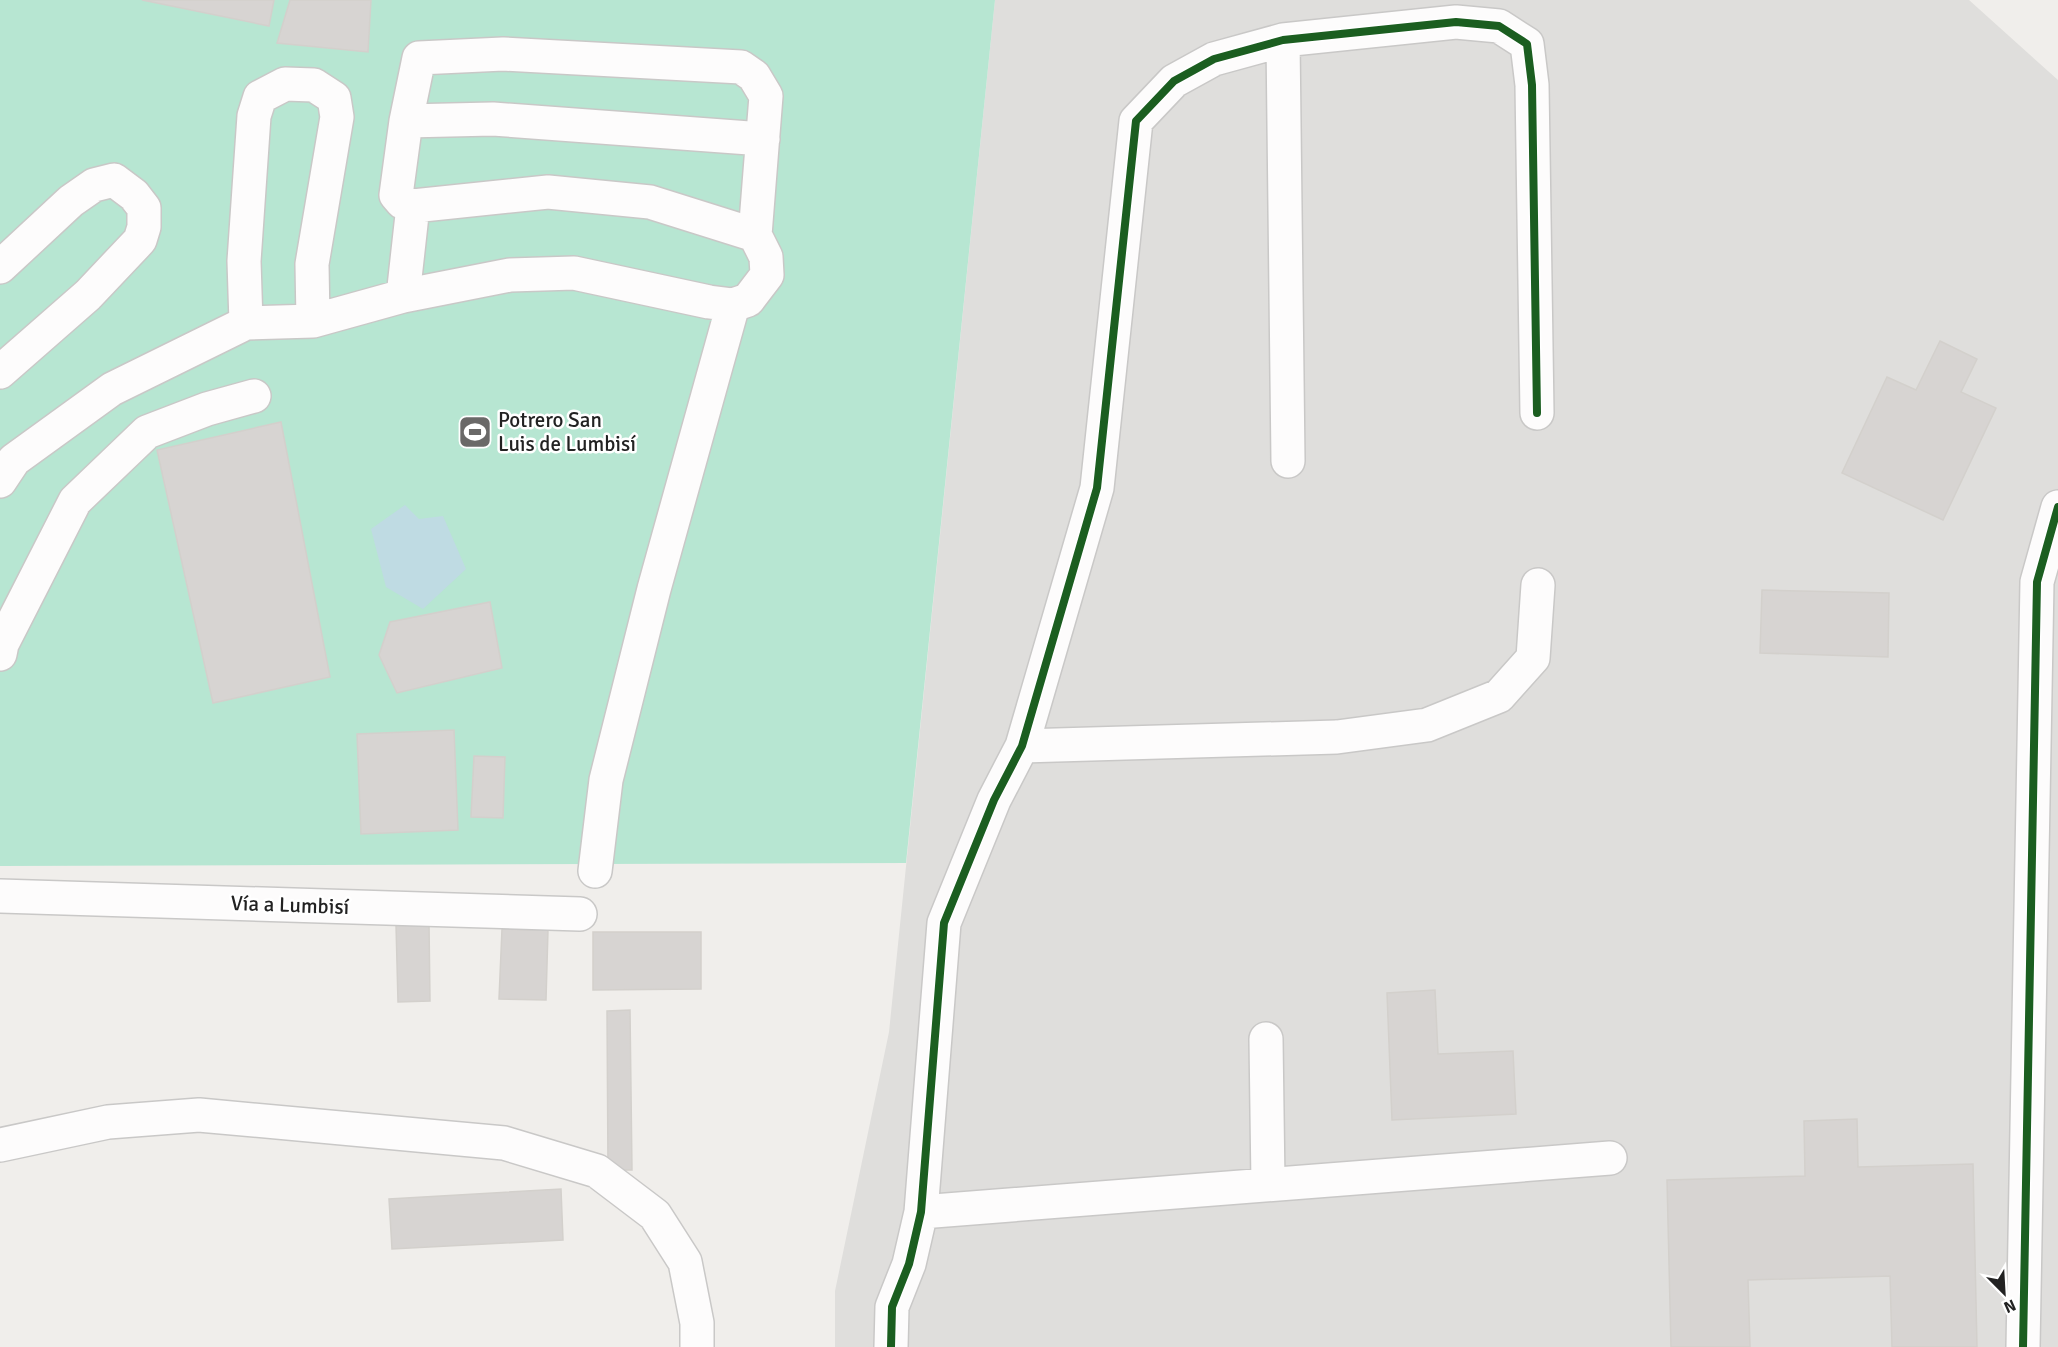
<svg xmlns="http://www.w3.org/2000/svg" width="2058" height="1347" font-family="Signika,sans-serif">
	<style>
		.residential { fill: #dfdedc }
		.pitch { fill: #b7e6d2 }
		.water { fill: #bfdbe3 }
		.building { fill: #d7d4d2; stroke: #d3d0cc; stroke-width: 1.5 }
		.lines { fill: none; stroke-linecap: round; stroke-linejoin: round }
		.minor-casing { stroke: #c9c8c7; stroke-width: 36 }
		.minor { stroke: #fdfcfc; stroke-width: 33 }
		.cycleway-casing { stroke: #fff; stroke-width: 11 }
		.cycleway { stroke: #1b5e20; stroke-width: 8 }
		.labels { text-anchor: middle; dominant-baseline: central; stroke-width: 5; stroke-linejoin: round; paint-order: stroke }
		.poi-label { font-size: 21px; fill: #222; stroke: #fff; text-anchor: start }
		.street-label { font-size: 21px; fill: #222; stroke: #fff }
	</style>
	<rect width="100%" height="100%" fill="#f0eeeb"/>
	<path class="residential" d="M995 0H1969L2058 80V1347H835V1291L889 1032Z"/>
	<path class="pitch" d="M0 0H995L906 863 0 866Z"/>
	<path class="water" d="M405 505 419 519 443 516 466 569 423 609 386 587 371 529Z"/>
	<path class="building" d="M142 0H274L269 26Z
		M290 0H371L368 52 277 43Z
		M1940 341 1977 359 1961 392 1996 408 1943 520 1842 473 1887 377 1916 390Z
		M281 422 330 677 213 703 157 450Z
		M1762 590 1889 593 1888 657 1760 653Z
		M490 602 502 668 397 693 379 655 390 622Z
		M454 730 458 830 361 834 357 734Z
		M474 756 505 757 503 818 471 817Z
		M429 923 430 1001 398 1002 396 925Z
		M502 929 548 930 546 1000 499 999Z
		M593 932H701V989L593 990Z
		M1435 990 1438 1054 1513 1051 1516 1114 1392 1120 1387 993Z
		M630 1010 632 1170H608L607 1011Z
		M1857 1119 1858 1167 1973 1164 1977 1347H1892L1890 1276 1748 1280 1750 1347H1671L1667 1180 1805 1176 1804 1121Z
		M561 1189 563 1240 392 1249 389 1199Z"/>
	<g class="lines">
		<defs>
			<path id="minor" d="M1283 40 1288 461
				M406 121 493 119 763 139
				M0 267 71 201 94 185 114 180 134 195 144 208V227L140 240 88 295 0 372
				M403 296 413 206
				M246 323 244 261 254 116 260 97 285 84 314 85 334 98 337 117 312 264 313 321
				M0 481 14 460 112 389 246 323 313 321 403 296 510 275 574 273 709 302 733 305 748 300 767 275 766 257 755 235 650 202 548 192 413 206 402 202 396 195 406 121 419 58 503 54 741 67 754 76 766 96 755 235
				M0 654 2 644 75 501 147 432 207 409 254 396
				M1022 746 1337 737 1427 725 1499 696 1533 658 1538 585
				M595 871 606 780 654 589 733 305
				M0 896 580 914
				M1266 1039 1268 1184
				M0 1145 108 1122 199 1115 504 1143 597 1171 655 1215 685 1262 697 1323V1347
				M921 1212 1610 1158
				M891 1347 892 1307 909 1264 921 1212 944 923 994 800 1022 746 1097 488 1136 121 1174 81 1214 59 1283 40 1456 22 1499 26 1527 44 1532 85 1537 413
				M2023 1347 2037 582 2058 507"/>
		</defs>
		<use href="#minor" class="minor-casing"/>
		<use href="#minor" class="minor"/>
		<defs>
			<path id="cycleway" d="M891 1347 892 1307 909 1264 921 1212 944 923 994 800 1022 746 1097 488 1136 121 1174 81 1214 59 1283 40 1456 22 1499 26 1527 44 1532 85 1537 413
				M2023 1347 2037 582 2058 507"/>
		</defs>
		<use href="#cycleway" class="cycleway-casing"/>
		<use href="#cycleway" class="cycleway"/>
	</g>
	<defs>
		<symbol id="stadium-square" viewBox="-11 -11 22 22"><rect x="-9" y="-9" width="18" height="18" rx="4" fill="#6a6968" stroke="#fff"/><path d="M0-5a6.5 5 0 1 0 0 10a6.5 5 0 1 0 0-10ZM-3.5-1.8h7v3.6h-7Z" fill="#fff"/></symbol>
	</defs>
	<g fill-rule="evenodd">
		<use href="#stadium-square" x="456" y="413" width="38" height="38"/>
	</g>
	<g class="labels">
		<g class="poi-label">
			<text x="498" y="420">Potrero San<tspan x="498" dy="24">Luis de Lumbisí</tspan></text>
		</g>
		<g class="street-label">
			<text transform="translate(290 905) rotate(2)">Vía a Lumbisí</text>
		</g>
	</g>
	<g transform="translate(2004 1293) rotate(156)" stroke="#ffffff" stroke-width="4.5" paint-order="stroke">
	<path d="M0-4.5L10 22L0 15L-10 22Z" fill="#222222"/>
	<text y="-9" font-size="16" font-weight="bold" text-anchor="middle" fill="#222222">N</text>
	</g>
</svg>
